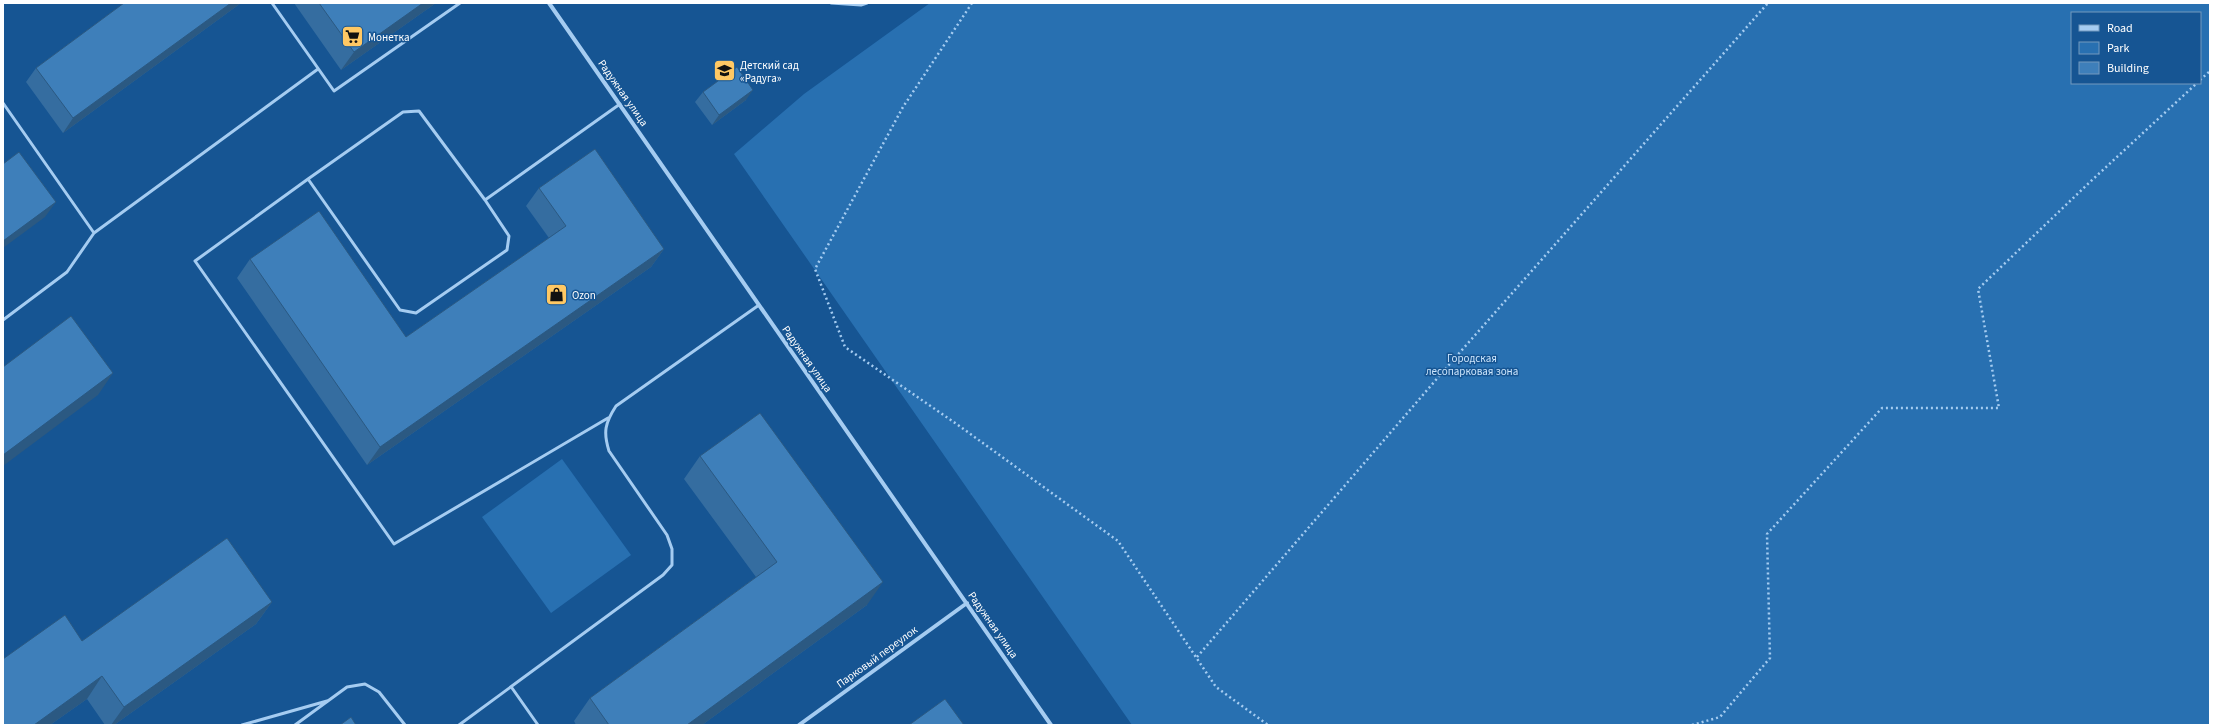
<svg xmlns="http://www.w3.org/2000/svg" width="2213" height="728" font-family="'Source Sans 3',sans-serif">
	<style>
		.green { fill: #2870b1; fill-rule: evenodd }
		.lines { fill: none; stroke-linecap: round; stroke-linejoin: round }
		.path { stroke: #a5ccf1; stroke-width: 2.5; stroke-dasharray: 2 3; stroke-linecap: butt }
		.lane { stroke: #a5ccf1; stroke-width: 3 }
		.street { stroke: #a5ccf1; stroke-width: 4 }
		.wall { fill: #356da0 }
		.shaded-wall { fill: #2b5982 }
		.building { fill: #3e7fba; stroke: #2b5982 }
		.labels { text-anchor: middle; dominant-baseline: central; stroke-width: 3; stroke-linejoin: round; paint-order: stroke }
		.poi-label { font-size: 11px; fill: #fff; stroke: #165593; text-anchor: start }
		.street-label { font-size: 11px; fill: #fff; stroke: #165593 }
		.park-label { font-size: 11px; fill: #cce5fc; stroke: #165593 }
	</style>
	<rect width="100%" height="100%" fill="#165593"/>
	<path class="green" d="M930 3H2210V725H1132L734 154 804 94ZM2072 13H2200V83H2072Z
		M562 459 631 555 551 613 482 517Z"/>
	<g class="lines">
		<path class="path" d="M972 3 903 107 815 269 845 347 958 425 1118 541 1216 687 1268 725
			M2200 80 2210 71
			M1197 657 1447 367 1768 3
			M1692 725 1720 717 1770 658 1767 534 1882 408H1999L1978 289 2091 181 2197 83"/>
		<path class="lane" d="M272 3 334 91 460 3
			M831 3 861 5 867 3
			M3 103 94 233
			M308 179 403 112 419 111 485 200
			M3 320 67 272 94 233 318 69
			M608 418 394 544 195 261 308 179 400 310 416 313 507 250 509 236 485 200 620 104
			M512 688 538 725
			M242 725 327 701
			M295 725 347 687 365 684 379 692 405 725
			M459 725 663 575 672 565V549L667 535 609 451C603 432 605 423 616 406L759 305"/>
		<path class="street" d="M549 3 1051 725
			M799 725 967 603"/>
	</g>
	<path class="wall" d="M124 3H241L63 133 26 82 36 68Z
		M294 3H436L341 70Z
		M703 92 746 100 712 125 695 102Z
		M539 188 664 249 651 267 367 465 237 278 250 259 406 337 549 238 526 206Z
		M700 456 867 605 702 725H576L574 721 590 698 756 577 684 479Z
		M272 602 256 624 114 725H105L87 699 50 725H3L82 641Z"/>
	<path class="shaded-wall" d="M231 3H241L63 133 73 118Z
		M423 3H436L341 70 354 52Z
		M753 90 746 100 712 125 719 115Z
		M56 202 45 217 3 248V241Z
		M664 249 651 267 367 465 380 447Z
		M113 373 98 395 3 466V455Z
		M883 582 867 605 702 725H687Z
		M272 602 256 624 114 725H111L124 707Z
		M102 676 87 699 50 725H34Z"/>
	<path class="building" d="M124 3H231L73 118 36 68Z
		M319 3H423L354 52Z
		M737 67 753 90 719 115 703 92Z
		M595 149 664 249 380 447 250 259 319 211 406 337 566 226 539 188Z
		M19 152 56 202 3 241V164Z
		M71 316 113 373 3 455V367Z
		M760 413 883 582 687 725H609L590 698 777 562 700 456Z
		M227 538 272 602 124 707 102 676 34 725H3V659L65 615 82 641Z
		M945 699 964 725H909Z
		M351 717 356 725H340Z"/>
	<defs>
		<symbol id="supermarket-square" viewBox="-11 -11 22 22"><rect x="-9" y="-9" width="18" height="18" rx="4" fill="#ffc864" stroke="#165593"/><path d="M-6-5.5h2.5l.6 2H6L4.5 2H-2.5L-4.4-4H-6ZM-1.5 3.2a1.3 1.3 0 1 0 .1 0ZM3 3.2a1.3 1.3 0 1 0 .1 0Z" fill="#111"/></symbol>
		<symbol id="school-square" viewBox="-11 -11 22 22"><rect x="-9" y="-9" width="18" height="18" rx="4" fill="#ffc864" stroke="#165593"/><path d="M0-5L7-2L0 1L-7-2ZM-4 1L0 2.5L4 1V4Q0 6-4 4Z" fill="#111"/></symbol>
		<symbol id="shop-square" viewBox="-11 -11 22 22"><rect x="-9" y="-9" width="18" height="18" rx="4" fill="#ffc864" stroke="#165593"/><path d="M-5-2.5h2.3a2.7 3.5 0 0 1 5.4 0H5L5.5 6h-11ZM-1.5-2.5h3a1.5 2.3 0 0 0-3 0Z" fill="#111"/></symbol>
	</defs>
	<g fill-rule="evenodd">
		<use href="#supermarket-square" x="340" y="24" width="25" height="25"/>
		<use href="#school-square" x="712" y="58" width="25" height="25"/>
		<use href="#shop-square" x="544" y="282" width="25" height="25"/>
	</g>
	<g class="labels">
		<g class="poi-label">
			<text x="368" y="37">Монетка</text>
			<text x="740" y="65">Детский сад<tspan x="740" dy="13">«Радуга»</tspan></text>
			<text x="572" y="295">Ozon</text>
		</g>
		<g class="street-label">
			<text transform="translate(623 93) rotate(55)">Радужная улица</text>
			<text transform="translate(807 359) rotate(55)">Радужная улица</text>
			<text transform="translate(993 625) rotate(55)">Радужная улица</text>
			<text transform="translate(877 657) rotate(-36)">Парковый переулок</text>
		</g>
		<g class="park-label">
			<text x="1472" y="358">Городская<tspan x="1472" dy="13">лесопарковая зона</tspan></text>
		</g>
	</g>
	<rect width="2213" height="728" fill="none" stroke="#ffffff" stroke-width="8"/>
	<rect x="2071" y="12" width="130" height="72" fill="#165593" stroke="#7399be"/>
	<rect x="2079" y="25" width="20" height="6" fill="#a5ccf1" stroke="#7399be"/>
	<text x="2107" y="32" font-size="12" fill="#ffffff">Road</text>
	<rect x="2079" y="42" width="20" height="12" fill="#2870b1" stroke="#7399be"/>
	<text x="2107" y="52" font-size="12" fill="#ffffff">Park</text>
	<rect x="2079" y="62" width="20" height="12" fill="#3e7fba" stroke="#7399be"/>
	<text x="2107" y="72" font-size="12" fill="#ffffff">Building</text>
</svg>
